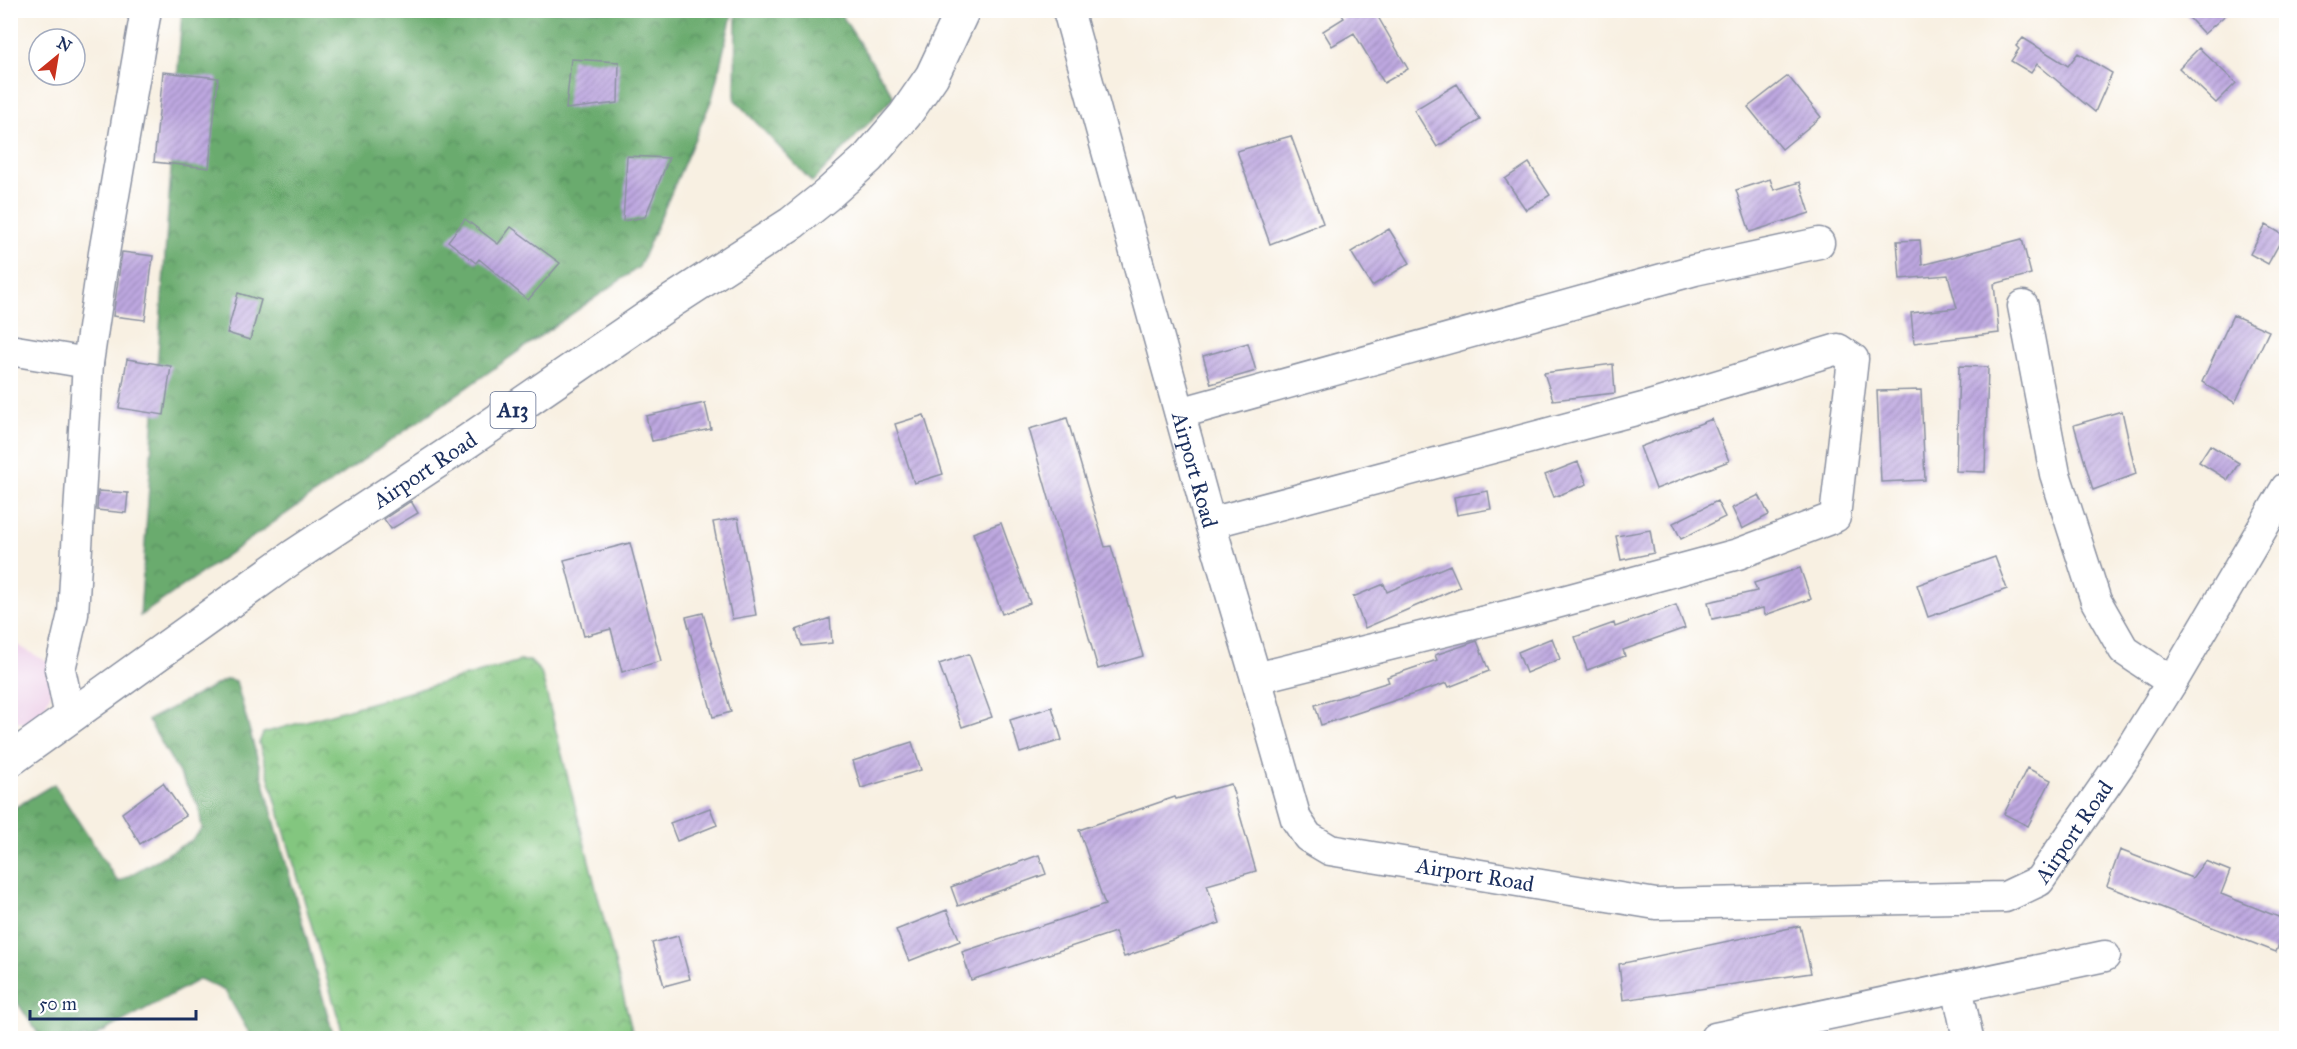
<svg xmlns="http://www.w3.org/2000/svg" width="2297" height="1049" font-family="'IM FELL Great Primer',serif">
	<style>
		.built { fill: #edd0e8 }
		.forest { fill: url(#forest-crowns); stroke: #426d66; stroke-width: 1.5 }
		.park { fill: url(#park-crowns); stroke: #4f7a6e; stroke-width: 1.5 }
		.building { fill: url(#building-hatch) }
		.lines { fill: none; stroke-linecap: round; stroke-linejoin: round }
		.minor-casing { stroke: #8a90a0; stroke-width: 33 }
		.highway-casing { stroke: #8a90a0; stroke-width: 36 }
		.minor { stroke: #fff; stroke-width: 30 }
		.highway { stroke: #fff; stroke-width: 33 }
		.labels { text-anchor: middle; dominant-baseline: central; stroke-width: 5; stroke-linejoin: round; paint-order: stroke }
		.shield { fill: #fff; stroke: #5f6d8e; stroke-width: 1.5 }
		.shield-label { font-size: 21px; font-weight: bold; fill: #1b2f5e }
		.street-label { font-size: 22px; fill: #1b2f5e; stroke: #fff }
	</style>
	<defs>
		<pattern id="forest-crowns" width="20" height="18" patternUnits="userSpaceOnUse" patternTransform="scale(1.5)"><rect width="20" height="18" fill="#6aab6e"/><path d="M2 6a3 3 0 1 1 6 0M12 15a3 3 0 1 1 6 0" fill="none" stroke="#568c5e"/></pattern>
		<pattern id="park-crowns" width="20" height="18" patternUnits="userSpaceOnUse" patternTransform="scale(1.5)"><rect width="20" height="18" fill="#83c67f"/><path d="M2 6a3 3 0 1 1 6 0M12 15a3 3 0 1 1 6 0" fill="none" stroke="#6aa16b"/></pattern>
		<pattern id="building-hatch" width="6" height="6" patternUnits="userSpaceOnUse" patternTransform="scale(1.5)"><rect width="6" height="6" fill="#bea8e0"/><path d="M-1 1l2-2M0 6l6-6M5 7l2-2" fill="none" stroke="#9a89b9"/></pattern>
	</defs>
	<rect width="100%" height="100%" fill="#fff"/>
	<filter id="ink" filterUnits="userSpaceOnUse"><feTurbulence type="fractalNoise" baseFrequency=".0167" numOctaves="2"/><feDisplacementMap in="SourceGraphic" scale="12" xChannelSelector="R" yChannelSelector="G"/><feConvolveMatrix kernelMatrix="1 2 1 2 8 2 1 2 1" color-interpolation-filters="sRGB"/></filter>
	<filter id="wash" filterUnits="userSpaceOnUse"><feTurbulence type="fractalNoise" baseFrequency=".008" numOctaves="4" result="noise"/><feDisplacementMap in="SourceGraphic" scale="24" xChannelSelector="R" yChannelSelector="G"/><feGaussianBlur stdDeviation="1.35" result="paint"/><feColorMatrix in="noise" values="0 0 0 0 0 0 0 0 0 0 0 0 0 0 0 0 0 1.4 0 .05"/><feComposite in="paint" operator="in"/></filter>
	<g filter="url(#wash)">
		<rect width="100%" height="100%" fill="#f8f0e2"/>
		<path class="built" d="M10 641 60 669 37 728 11 719Z"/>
		<path class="forest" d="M736 10 839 11 894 97 812 182 735 100Z
			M182 11H733L712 99 639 267 140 616Z
			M227 679 236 681 334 1038H252L225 991 200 979 92 1038H41L11 993V810L54 784 118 882 192 840 202 829 199 807 148 720Z"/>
		<path class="park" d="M520 661H530L541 672 634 1038H344L259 743 263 733Z"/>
		<g id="blocks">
			<path class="building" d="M1339 10H1374L1408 69 1384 83 1354 33 1332 46 1323 31 1344 18Z
				M2182 10H2231L2204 34Z
				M2023 38 2068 66 2078 53 2112 73 2095 112 2037 64 2031 73 2011 61 2019 49 2016 46Z
				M2199 48 2236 83 2216 103 2179 68Z
				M571 59 619 62 618 103 566 109Z
				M163 72 218 78 209 168 154 162Z
				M1788 76 1821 117 1782 149 1748 107Z
				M1457 84 1480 120 1437 147 1414 110Z
				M1291 136 1323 223 1270 244 1237 151Z
				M627 156 669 158 645 217 623 221Z
				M1529 163 1550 195 1526 210 1505 179Z
				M1770 179 1774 190 1800 182 1810 213 1750 232 1736 190Z
				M465 219 498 244 511 227 560 263 528 300 479 259 476 263 448 241Z
				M2266 225 2284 235 2268 264 2250 254Z
				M1389 229 1410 263 1372 286 1351 252Z
				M2022 239 2031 274 1994 284 1999 333 1914 343 1911 313 1957 308 1948 275 1900 279 1897 241 1920 240 1922 265Z
				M122 252 153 256 145 320 113 316Z
				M238 293 261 300 250 340 227 333Z
				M2233 315 2269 331 2235 403 2202 382Z
				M1248 343 1256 371 1211 384 1203 356Z
				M127 359 171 366 164 415 119 408Z
				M1613 364 1615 393 1553 400 1544 373Z
				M1959 366 1988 367 1985 472 1956 471Z
				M1921 390 1925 480 1881 482 1877 391Z
				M705 403 711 429 652 441 646 416Z
				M2122 411 2136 474 2093 490 2074 425Z
				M924 415 943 474 914 483 895 424Z
				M1067 418 1105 547 1111 546 1143 656 1098 669 1029 429Z
				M1712 419 1729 461 1656 489 1640 447Z
				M2210 445 2239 463 2228 480 2199 462Z
				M1578 462 1587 484 1554 497 1545 475Z
				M98 491 128 493 126 513 97 510Z
				M1488 491 1491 509 1457 515 1454 497Z
				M1759 495 1769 515 1742 529 1732 508Z
				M411 501 418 513 391 529 384 519Z
				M1717 501 1725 517 1681 539 1673 523Z
				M738 518 756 615 732 619 713 522Z
				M1001 523 1030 603 1002 614 973 533Z
				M1650 530 1654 553 1621 560 1616 536Z
				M630 543 661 661 622 672 611 629 584 636 564 560Z
				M1995 557 2007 589 1928 617 1917 585Z
				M1450 565 1460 587 1365 628 1353 597 1384 584 1387 592Z
				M1800 568 1811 599 1765 615 1763 608 1712 619 1708 602 1757 591 1754 583Z
				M1676 605 1685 628 1623 650 1625 656 1587 670 1575 637 1614 623 1615 627Z
				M703 613 731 712 713 717 686 617Z
				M830 618 832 643 802 646 796 630Z
				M1552 638 1560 659 1526 673 1518 652Z
				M1477 641 1489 671 1449 687 1447 683 1321 725 1315 705 1389 682 1387 677 1437 660 1435 655Z
				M969 654 992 717 962 727 939 664Z
				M1052 707 1062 740 1020 753 1010 720Z
				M912 742 921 770 861 788 853 761Z
				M2027 768 2051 780 2028 826 2004 814Z
				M163 783 186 816 140 844 122 813Z
				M1231 784 1256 871 1207 885 1220 923 1124 957 1115 932 971 980 962 952 1105 905 1079 830 1175 797 1176 799Z
				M710 808 717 825 677 841 670 823Z
				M2120 850 2192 878 2205 861 2230 871 2221 894 2286 920V925L2276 952 2107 886Z
				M1039 855 1046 874 958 906 951 887Z
				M947 910 960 941 909 961 896 930Z
				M1800 926 1811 973 1623 1000 1619 964Z
				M678 936 690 979 664 986 652 943Z"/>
		</g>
	</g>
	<g filter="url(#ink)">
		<use href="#blocks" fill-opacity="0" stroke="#8a90a0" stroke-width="1.5"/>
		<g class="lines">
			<defs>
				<g id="minor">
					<path id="s1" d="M1068 10 1210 523 1256 678 1296 819 1308 837 1330 850 1656 904 2005 897 2039 881 2129 751 2172 682 2286 488"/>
					<path d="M2023 306 2055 474 2096 601 2124 650 2172 682"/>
					<path d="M10 350 88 363"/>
					<path d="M1180 413 1695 270 1819 243"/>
					<path d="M1210 523 1643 408 1838 349 1853 359 1835 517 1738 554 1530 610 1256 678"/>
					<path d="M70 717 60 669 73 614 88 363 104 253 145 16 141 10"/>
					<path d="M1957 987 1968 1038"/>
					<path d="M1715 1038 2105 956"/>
				</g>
				<g id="highway">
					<path id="s2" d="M10 760 294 556 468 441 672 301 792 223 827 195 868 158 905 115 932 76 963 10"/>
				</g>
			</defs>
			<use href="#minor" class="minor-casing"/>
			<use href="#highway" class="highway-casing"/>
			<use href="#minor" class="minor"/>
			<use href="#highway" class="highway"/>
		</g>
	</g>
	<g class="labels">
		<rect class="shield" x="490.5" y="392" width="45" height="36" rx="4.5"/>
		<g class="shield-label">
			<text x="513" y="410">A13</text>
		</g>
		<g class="street-label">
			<text stroke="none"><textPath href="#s2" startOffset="506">Airport Road</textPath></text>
			<text stroke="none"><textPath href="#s1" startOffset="477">Airport Road</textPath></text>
			<text stroke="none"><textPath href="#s1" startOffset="1665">Airport Road</textPath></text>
			<text stroke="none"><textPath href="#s1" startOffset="1035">Airport Road</textPath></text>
		</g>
	</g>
	<rect width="2297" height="1049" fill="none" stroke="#fff" stroke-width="36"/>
	<g transform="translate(57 57) rotate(30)"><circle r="28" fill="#ffffff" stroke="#a4acbf" stroke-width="1.5"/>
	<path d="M0-4.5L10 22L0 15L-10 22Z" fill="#c8321e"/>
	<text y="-9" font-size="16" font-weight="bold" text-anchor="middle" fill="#1b2f5e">N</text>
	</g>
	<path d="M30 1010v9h166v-9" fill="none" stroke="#1b2f5e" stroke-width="3"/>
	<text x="39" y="1010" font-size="18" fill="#1b2f5e" stroke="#ffffff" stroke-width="4.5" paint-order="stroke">50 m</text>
</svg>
